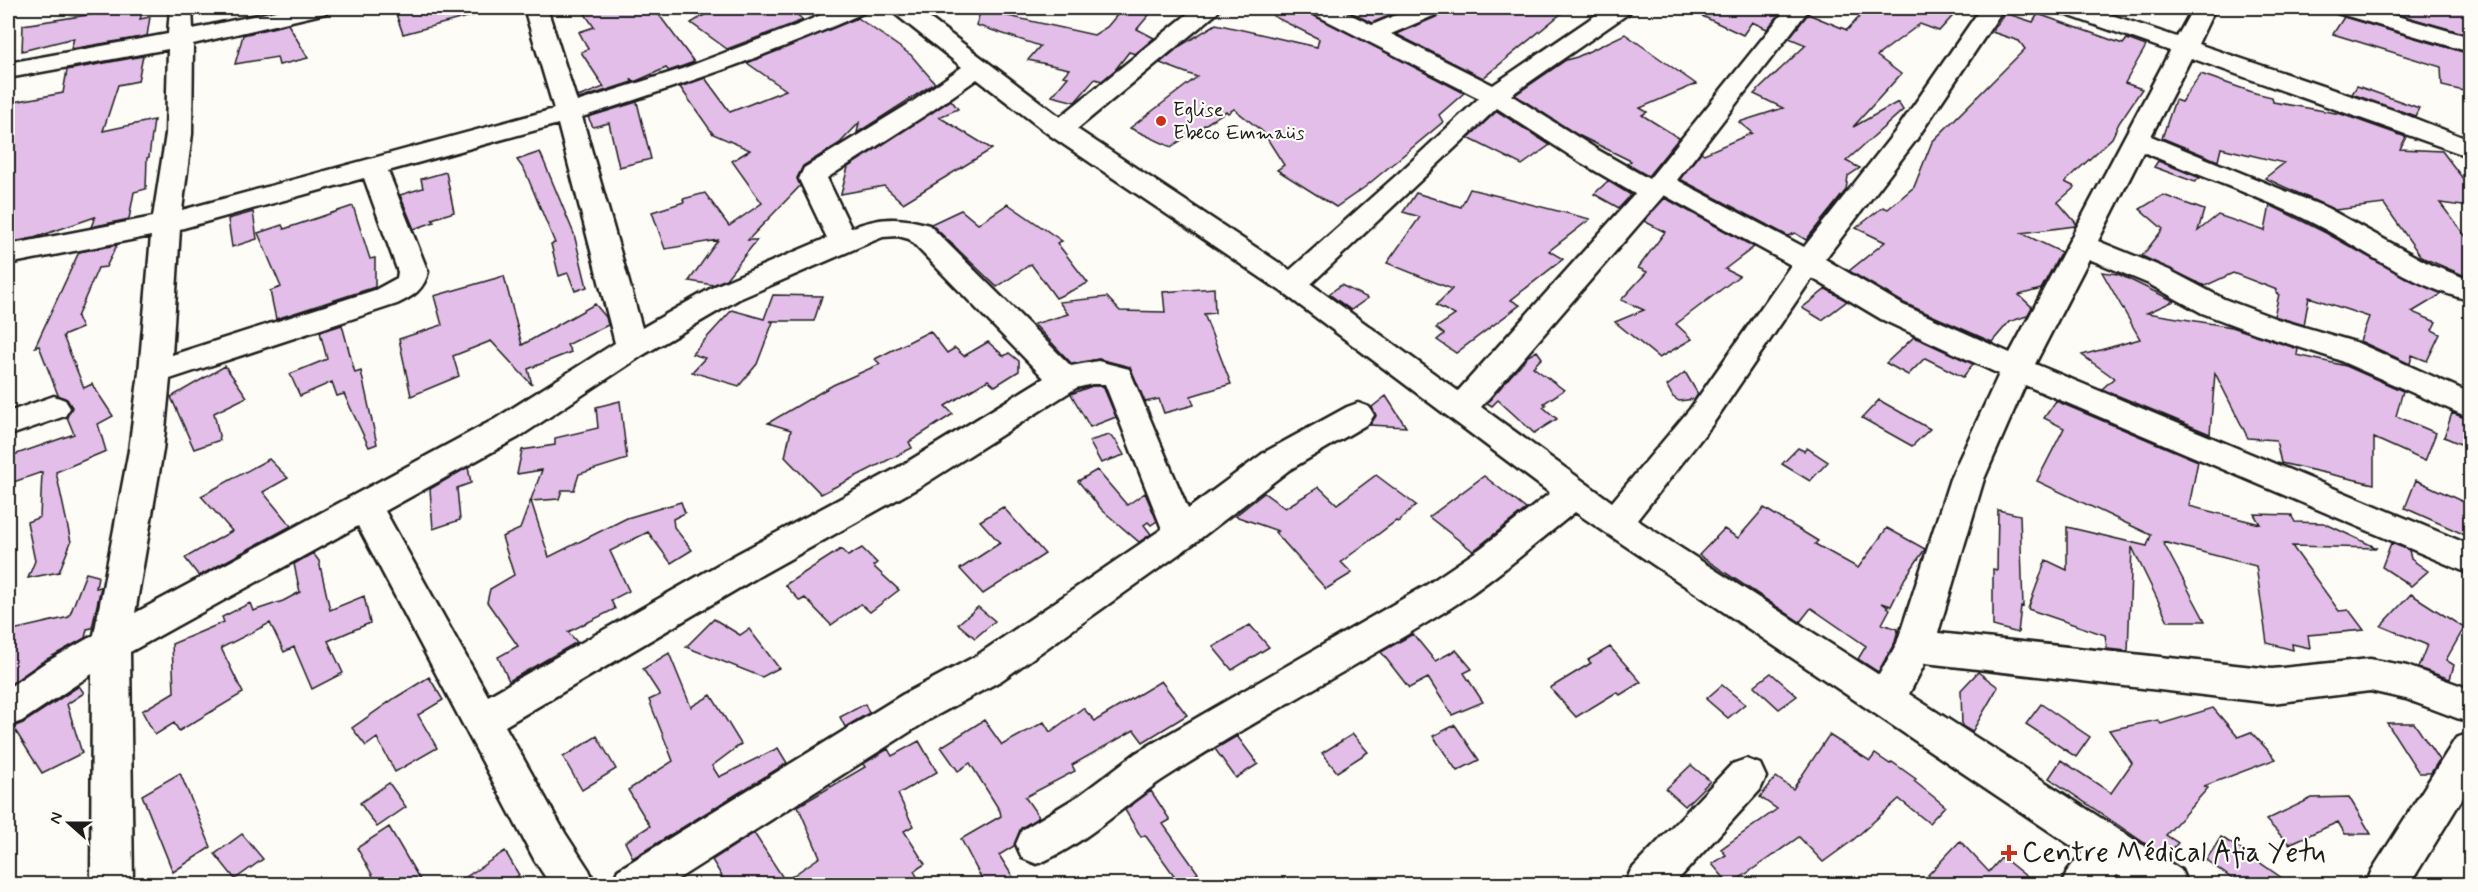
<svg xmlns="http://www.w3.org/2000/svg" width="2478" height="892" font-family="Mynerve,sans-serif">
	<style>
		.building { fill: #e2bee8; stroke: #1c1c1c; stroke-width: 1.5 }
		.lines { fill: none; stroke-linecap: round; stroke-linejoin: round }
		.minor-casing { stroke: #1c1c1c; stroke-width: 5 }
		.minor { fill: #fdfcf7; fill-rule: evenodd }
		.poi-dot { fill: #c8321e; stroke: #fdfcf7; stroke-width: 2 }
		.labels { text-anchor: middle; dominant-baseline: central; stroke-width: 4.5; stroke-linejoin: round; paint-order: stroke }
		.far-poi-label { font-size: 20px; fill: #1c1c1c; stroke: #fdfcf7; text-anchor: start }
		.near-poi-label { font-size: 28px; fill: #1c1c1c; stroke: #fdfcf7; text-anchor: start }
	</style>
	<rect width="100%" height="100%" fill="#fdfcf7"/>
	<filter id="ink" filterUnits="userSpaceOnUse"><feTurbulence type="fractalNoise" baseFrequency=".0167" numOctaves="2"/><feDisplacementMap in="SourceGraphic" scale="12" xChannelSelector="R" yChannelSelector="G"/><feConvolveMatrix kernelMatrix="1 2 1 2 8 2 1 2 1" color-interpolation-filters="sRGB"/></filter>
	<g filter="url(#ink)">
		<path class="building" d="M109 8H144L140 19 150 17 147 36 71 49 74 38 22 51 23 25 107 12Z
			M394 8H475V15L403 34Z
			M581 8H654L694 62 669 71 666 68 641 79 634 82 631 79 632 82 579 99 578 97 604 87 581 52 588 49 579 32 594 27Z
			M716 8H790L803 20 727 49 691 23Z
			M1123 8H1155L1137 29 1154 38 1135 54 1129 52 1115 70 1102 81 1095 79 1075 102 1052 96 1068 77 1063 76 1069 69 1028 60 1040 46 976 25 981 10 1094 35 1107 27Z
			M1277 8H1297L1309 12 1464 93 1439 115 1443 122 1365 187 1336 207 1277 170 1284 165 1263 132 1234 109 1228 113 1226 111 1171 147 1130 128 1197 77 1160 63 1180 46 1216 24 1317 47 1319 39 1273 16Z
			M1349 8H1407L1372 23 1346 10Z
			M1445 8H1451L1462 13 1469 8H1568L1483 78 1396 34 1441 15Z
			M1685 8H1785L1767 29 1752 22 1743 35Z
			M1881 8H1960L1939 31 1920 24 1877 56 1901 74 1853 127 1898 102 1903 110 1846 161 1860 168 1848 176 1846 190 1806 240 1795 233 1788 236 1680 179 1701 152 1704 154 1752 133 1739 122 1783 108 1754 94 1806 45 1789 38 1808 14 1847 30 1866 10 1879 15Z
			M2375 8H2470V35Z
			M2005 13 2033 22 2038 14 2123 44 2127 39 2146 46 2125 83 2142 89 2119 123 2112 138 2065 182 2075 187 2058 202 2076 223 2075 226 2021 233 2061 252 2041 289 2019 295 2032 307 2027 316 2009 322 1992 342 1904 303 1849 271 1885 242 1856 228 1883 207 1888 209 1914 187 1932 142 2025 49 2019 41 1992 32Z
			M2344 17 2470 54V75L2464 74V91L2442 86 2441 67 2333 34Z
			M858 18 911 55 935 83 857 133 859 123 840 143 803 166 797 178 800 186 748 240H757L726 279 713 285 689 281 718 240 665 249 652 212 684 202 683 199 705 193 729 226 762 203 732 161 750 150 713 134 680 87 705 78 730 112 786 90 747 63Z
			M288 24 308 58 279 65 277 57 235 64 243 35Z
			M1625 34 1696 84 1640 108 1647 112 1642 115 1679 138 1648 176 1627 164 1631 161 1576 134 1515 95 1566 60 1577 57Z
			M143 56 138 81 118 85 103 131 154 120 149 157 147 158 146 189 134 192 129 219 91 227 95 217 34 238 8 243V103L63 93 67 70Z
			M2201 74 2255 93 2272 97 2273 102 2341 114 2406 137 2400 149 2442 151 2470 188V207L2440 203 2470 242V278L2421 257 2384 204 2335 210 2265 178 2284 163 2221 148 2218 161 2162 138 2175 100 2181 102Z
			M2357 86 2419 108 2415 116 2352 94Z
			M951 100 958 109 939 117 992 149 903 203 884 186 841 194 848 167Z
			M637 102 651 159 619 167 609 123 593 127 588 117Z
			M1497 111 1550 145 1522 165 1468 138Z
			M540 152 574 234 587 287 575 291 568 273 559 276 551 244 555 243 525 171 517 160Z
			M2158 161 2183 171 2200 178 2195 182 2154 167Z
			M446 172 454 212 432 219 434 222 414 229 400 195 423 188 421 179Z
			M1608 181 1631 195 1619 208 1594 194Z
			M1470 189 1590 219 1549 251 1563 259 1511 300 1520 305 1456 353 1437 340 1444 334 1436 328 1455 315 1436 305 1452 289 1387 263 1420 217 1403 212 1416 193 1461 207Z
			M2163 195 2204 210 2198 231 2218 215 2265 231 2270 205 2326 233 2406 278 2442 294 2412 312 2436 322 2432 330 2440 334 2427 361 2412 355 2410 364 2360 341 2369 317 2309 297 2304 325 2274 316 2279 294 2276 293 2277 290 2233 273 2205 286 2142 256 2163 229 2140 209Z
			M1665 198 1754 247 1725 269 1739 276 1676 324 1692 339 1659 358 1615 322 1644 310 1621 300 1647 272 1638 268 1665 232 1644 221Z
			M1008 204 1062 241 1057 243 1088 283 1056 298 1031 264 997 287 931 224 961 210 978 224Z
			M353 206 370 259 375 258V287L276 319 270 291 281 287 258 233 282 225 284 229Z
			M253 212 257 239 232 247 228 219Z
			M117 245 106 267 98 268 77 317 82 328 63 336 84 388 92 384 113 416 98 424 106 451 56 472 71 542 59 572 28 578 35 561 27 522 40 517 42 472 8 484V457L74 434 67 417 72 407 67 399 58 395 39 346 35 347 79 252Z
			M2102 272 2118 274 2174 301 2147 313 2232 327 2298 349 2297 355 2346 366 2403 391 2396 416 2436 433 2425 461 2374 438V484L2281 463 2276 440 2248 438 2215 373 2210 434 2102 389 2114 378 2082 355 2140 339Z
			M504 276 522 345 595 304 606 317 608 325 567 345 571 352 528 369 532 385 491 341 453 356 459 376 411 396 399 339 442 325 434 296Z
			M1341 285 1368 298 1351 310 1329 294Z
			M1214 288 1215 313 1204 314 1231 384 1191 396 1194 405 1164 413 1159 399 1145 402 1130 367 1099 359 1072 364 1034 324 1068 314 1059 302 1107 297 1120 311 1165 312 1163 292Z
			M1826 289 1847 301 1822 320 1802 308Z
			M773 295 822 296 814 321H770L773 322 757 364 739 386 692 372 705 358 692 354 732 310 764 319Z
			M342 325 355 373 361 371 377 444 369 447 344 394 337 396 332 382 300 396 290 374 327 359 320 332Z
			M930 331 947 353 955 348 964 356 988 342 1004 356 1009 353 1019 361V371L995 386 988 380 945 406 953 414 909 442 912 448 821 494 785 457 791 430 768 423 833 385 880 364 875 359Z
			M1914 337 1973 364 1963 377 1925 358 1908 375 1886 363Z
			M1537 351 1542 358 1533 367 1564 390 1544 403 1546 405 1543 407 1557 419 1534 433 1498 400 1492 406 1487 403 1528 356Z
			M225 366 247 397 214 413 220 440 194 449 171 397Z
			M1685 372 1698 394 1695 399 1679 401 1673 397 1667 386Z
			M1092 386H1103L1116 417 1090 427 1071 394Z
			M1386 396 1406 427 1370 425 1376 416 1372 407Z
			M1879 400 1930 429 1912 446 1862 418Z
			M620 401 627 459 579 474 574 490H562L559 499 531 501 549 557 627 518 681 502 685 513 673 519 674 527 692 550 671 563 648 532 610 551 629 591 611 600 615 609 568 632 577 642 509 681 498 657 518 646 487 602 490 589 514 575 502 537 520 529 542 470 517 474 522 450 555 445V438L598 428 596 407Z
			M2056 401 2198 461 2189 506 2260 524 2254 514 2291 515 2295 522 2324 523 2377 548 2292 546 2339 611 2349 610 2364 630 2308 635 2310 648 2292 644 2293 650 2267 643 2256 566 2163 542 2205 621H2168L2132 547 2128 651 2107 649 2105 635 2028 609 2046 560 2067 570V527L2147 546 2151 535 2037 481 2064 428 2044 418Z
			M2452 413 2470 420V448L2444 437Z
			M1109 435 1116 441 1124 455 1101 463 1089 441Z
			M1798 448 1804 451 1807 448 1828 462 1810 481 1782 464Z
			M269 459 288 478 263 492 291 526 199 576 185 558 232 531 201 496Z
			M468 467 471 483 457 488 460 520 433 529 430 489Z
			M1097 470 1127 505 1145 493 1157 521 1151 525 1148 522 1144 525 1151 534 1139 542 1102 510 1078 481Z
			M1376 475 1416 505 1398 522 1396 521 1341 562 1352 573 1326 589 1275 532 1278 531 1235 516 1264 493 1285 508 1319 487 1337 504Z
			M1484 476 1526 509 1473 551 1429 517Z
			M2416 480 2470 505V512L2463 534 2405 508Z
			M1003 507 1045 554 983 594 960 569 1000 543 980 521Z
			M1764 508 1818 541 1815 544 1858 568 1887 528 1925 549 1905 578 1891 606 1882 603 1890 609 1882 624 1898 629 1895 642 1878 672 1858 659 1866 646 1811 608 1800 622 1699 555 1724 529 1738 538Z
			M1998 510 2020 515 2023 607 2021 606 2018 633 1993 626V569L1997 570Z
			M2391 543 2409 550 2411 559 2428 571 2411 586 2382 567Z
			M862 548 877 563 873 566 899 590 870 612 861 604 831 625 805 598 800 601 785 585 841 549 848 556Z
			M313 553 319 561 330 610 364 596 370 623 328 641 343 673 312 689 294 647 284 652 270 623 221 648 243 693 179 731 174 723 155 735 142 711 174 692 172 644 224 622 222 617 250 603 253 611 283 601 300 592 294 564Z
			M86 573 98 576 96 588 101 587 92 628 87 629 85 638 42 662 8 686V631L69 617Z
			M2411 594 2464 628 2446 660 2454 665 2450 679 2418 668 2427 645 2381 626Z
			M978 607 995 621 975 638 958 624Z
			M714 619 740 635 749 629 779 668 762 677 686 647Z
			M1250 625 1269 647 1232 670 1213 647Z
			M1413 634 1435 661 1456 650 1472 669 1464 673 1483 702 1452 715 1428 678 1409 688 1381 652Z
			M1610 647 1641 682 1620 695 1617 692 1576 717 1550 688 1591 663 1588 660Z
			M669 653 691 707 711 695 741 744 712 766 719 777 778 748 787 763 633 858 625 842 650 826 628 790 673 761 649 700 660 695 643 669Z
			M1978 672 1998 687 1972 732 1962 726 1961 690Z
			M1771 673 1797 696 1779 709 1754 686Z
			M429 677 443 700 418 715 437 748 395 772 377 738 366 746 352 728 395 698Z
			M1161 681 1187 715 1143 742 1134 730 1072 765 1075 771 1025 797 1039 817 1021 828 1014 846 999 855 1018 885H985L961 839 1001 816 1000 811 970 763 958 771 941 747 984 720 1002 745 1044 722 1050 732 1083 708 1095 721Z
			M1722 685 1745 704 1728 718 1706 699Z
			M79 686 84 693 67 704 82 753 42 773 13 727 23 723Z
			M865 704 869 713 845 727 840 717Z
			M2041 704 2090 737 2076 757 2026 724Z
			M2213 708 2238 737 2251 732 2276 759 2204 786 2208 788 2166 835 2178 843 2165 857 2049 778 2061 760 2111 793 2132 763 2109 730 2158 720 2161 724Z
			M2387 723H2414L2439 760 2431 773H2419Z
			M1455 725 1479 760 1457 771 1433 736Z
			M1353 734 1368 752 1337 772 1322 753Z
			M1829 735 1870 761 1875 754 1890 764 1892 762 1916 779 1914 781 1945 806 1929 823 1899 799 1852 841 1823 862 1799 837 1730 885 1712 864 1726 855 1721 849 1777 809 1760 797 1776 777 1793 789Z
			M597 736 616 769 582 790 563 757Z
			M1237 736 1258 764 1236 778 1215 749Z
			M919 741 937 772 898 794 913 826 904 831 925 864 914 871 922 885H727L712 860 754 833 785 881 820 857 798 806 865 767 863 764 888 749 892 756Z
			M1691 765 1710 781 1685 806 1666 789Z
			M180 773 211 847 173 872 142 795Z
			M389 783 406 807 377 827 360 803Z
			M1151 791 1170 820 1163 824 1198 873 1181 885 1145 835 1141 837 1125 810Z
			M2349 797 2371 834H2345L2338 822 2289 844 2266 820 2312 798Z
			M389 827 423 885H378L357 848Z
			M242 834 263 859 235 879 215 854Z
			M2221 837 2240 849 2292 885H2241L2206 860Z
			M1960 841 1989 872 2002 857 2037 885H1940L1928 875Z
			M505 851 519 875 504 885H454Z"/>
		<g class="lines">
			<defs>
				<path id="minor" d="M170 8H192L193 29 289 8H330L326 13 193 44 192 134 182 210 554 109 524 8H547L577 102 682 69 800 24 837 8H866L863 13C772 55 678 86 582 117L642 328 717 285 827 238 799 179 804 168 912 102 962 67 894 13 891 8H916L1060 117 1195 8H1220L1217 13 1077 129 1290 270 1399 173 1479 98 1312 13 1309 8H1337L1372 25 1413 8H1443L1440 13 1391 34 1493 85 1606 8H1632L1629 13 1511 95 1598 150 1649 179 1787 8H1810L1677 180 1804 247 1898 128 1981 8H2004L1916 140 1825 259 1903 305 2010 353 2170 51 2061 13 2057 8H2091L2177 37 2193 8H2215L2198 44 2393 110 2470 140V157L2191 58 2151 136 2327 208 2431 265 2470 280V300C2410 287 2362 247 2307 220 2254 194 2197 175 2143 152L2098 241 2169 270 2224 299 2277 319 2358 343 2470 393V418L2336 359 2255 333 2202 313 2149 284 2089 259 2035 364 2470 545V574L2025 385 1984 479 1938 633 2272 669 2370 659 2407 666 2470 689V723L2406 699 2370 691 2272 703 1925 663 1909 694 2181 870 2187 884H2130L2117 875 2109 884H2062L2068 870 2082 853 1575 512C1534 545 1494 580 1449 609 1356 667 1257 718 1165 778 1122 806 1085 845 1037 864L1022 858 1016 844 1022 830 1080 795 1136 753 1425 586 1481 548 1550 493 1282 292 1051 136 977 79 930 112 827 178 851 228C879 217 900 216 929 225L1071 366 1098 361 1129 369 1188 509 1265 452 1347 407 1358 403 1369 407 1374 415 1369 423 1289 470 1193 544 1002 680 930 719 670 884H612L618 870 902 695 976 656 1162 529 1105 384H1092L1076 388 923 485 763 574 505 726 565 833 589 870 595 884H550L535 861 358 526 130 652 133 884H91L92 674 22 721 8 726V688L43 664 94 635 129 450 139 372 151 236 8 264V245L153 217 166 134 168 49 8 78V63L168 34ZM1497 108 1580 162 1635 194 1458 391 1311 284ZM558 124 615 343 495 419 135 613 163 450 170 379 397 304C412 297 424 290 428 272L388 171ZM364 178 398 272 397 278 375 290 172 355 180 229ZM1664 195 1791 265 1690 409 1612 502 1481 407ZM898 236 909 239 1044 378 899 467 737 554 488 696 385 511 519 437 643 355 739 299 873 241 883 237ZM1812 278 1881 319 1999 374 1950 479 1897 643 1879 675 1637 520 1712 425Z
					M2333 8H2369L2470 37V52L2337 13Z
					M54 396 65 400 70 408 65 416 8 436V412Z
					M2470 733V786L2410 884H2366L2372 870 2456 738Z
					M1746 759 1760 764 1766 777 1760 790 1674 884H1625L1631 870 1732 764Z"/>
			</defs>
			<use href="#minor" class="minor-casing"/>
			<use href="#minor" class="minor"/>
		</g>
	</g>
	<g class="poi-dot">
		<circle cx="1161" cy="121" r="6"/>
		<path d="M2006 844h6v6h6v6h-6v6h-6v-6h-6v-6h6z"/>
	</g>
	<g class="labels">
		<g class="far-poi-label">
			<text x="1173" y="110">Eglise<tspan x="1173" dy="23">Ebeco Emmaüs</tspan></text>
		</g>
		<g class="near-poi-label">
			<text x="2022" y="853">Centre Médical Afia Yetu</text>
		</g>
	</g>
	<rect width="2478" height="892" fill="none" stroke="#fdfcf7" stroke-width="30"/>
	<rect x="15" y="15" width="2448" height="862" fill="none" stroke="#1c1c1c" stroke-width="2" filter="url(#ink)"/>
	<g transform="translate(69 823) rotate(291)" stroke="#fdfcf7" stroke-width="4.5" paint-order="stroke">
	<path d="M0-4.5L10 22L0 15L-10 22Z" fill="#1c1c1c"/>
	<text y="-9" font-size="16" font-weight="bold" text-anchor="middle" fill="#1c1c1c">N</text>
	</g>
</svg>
